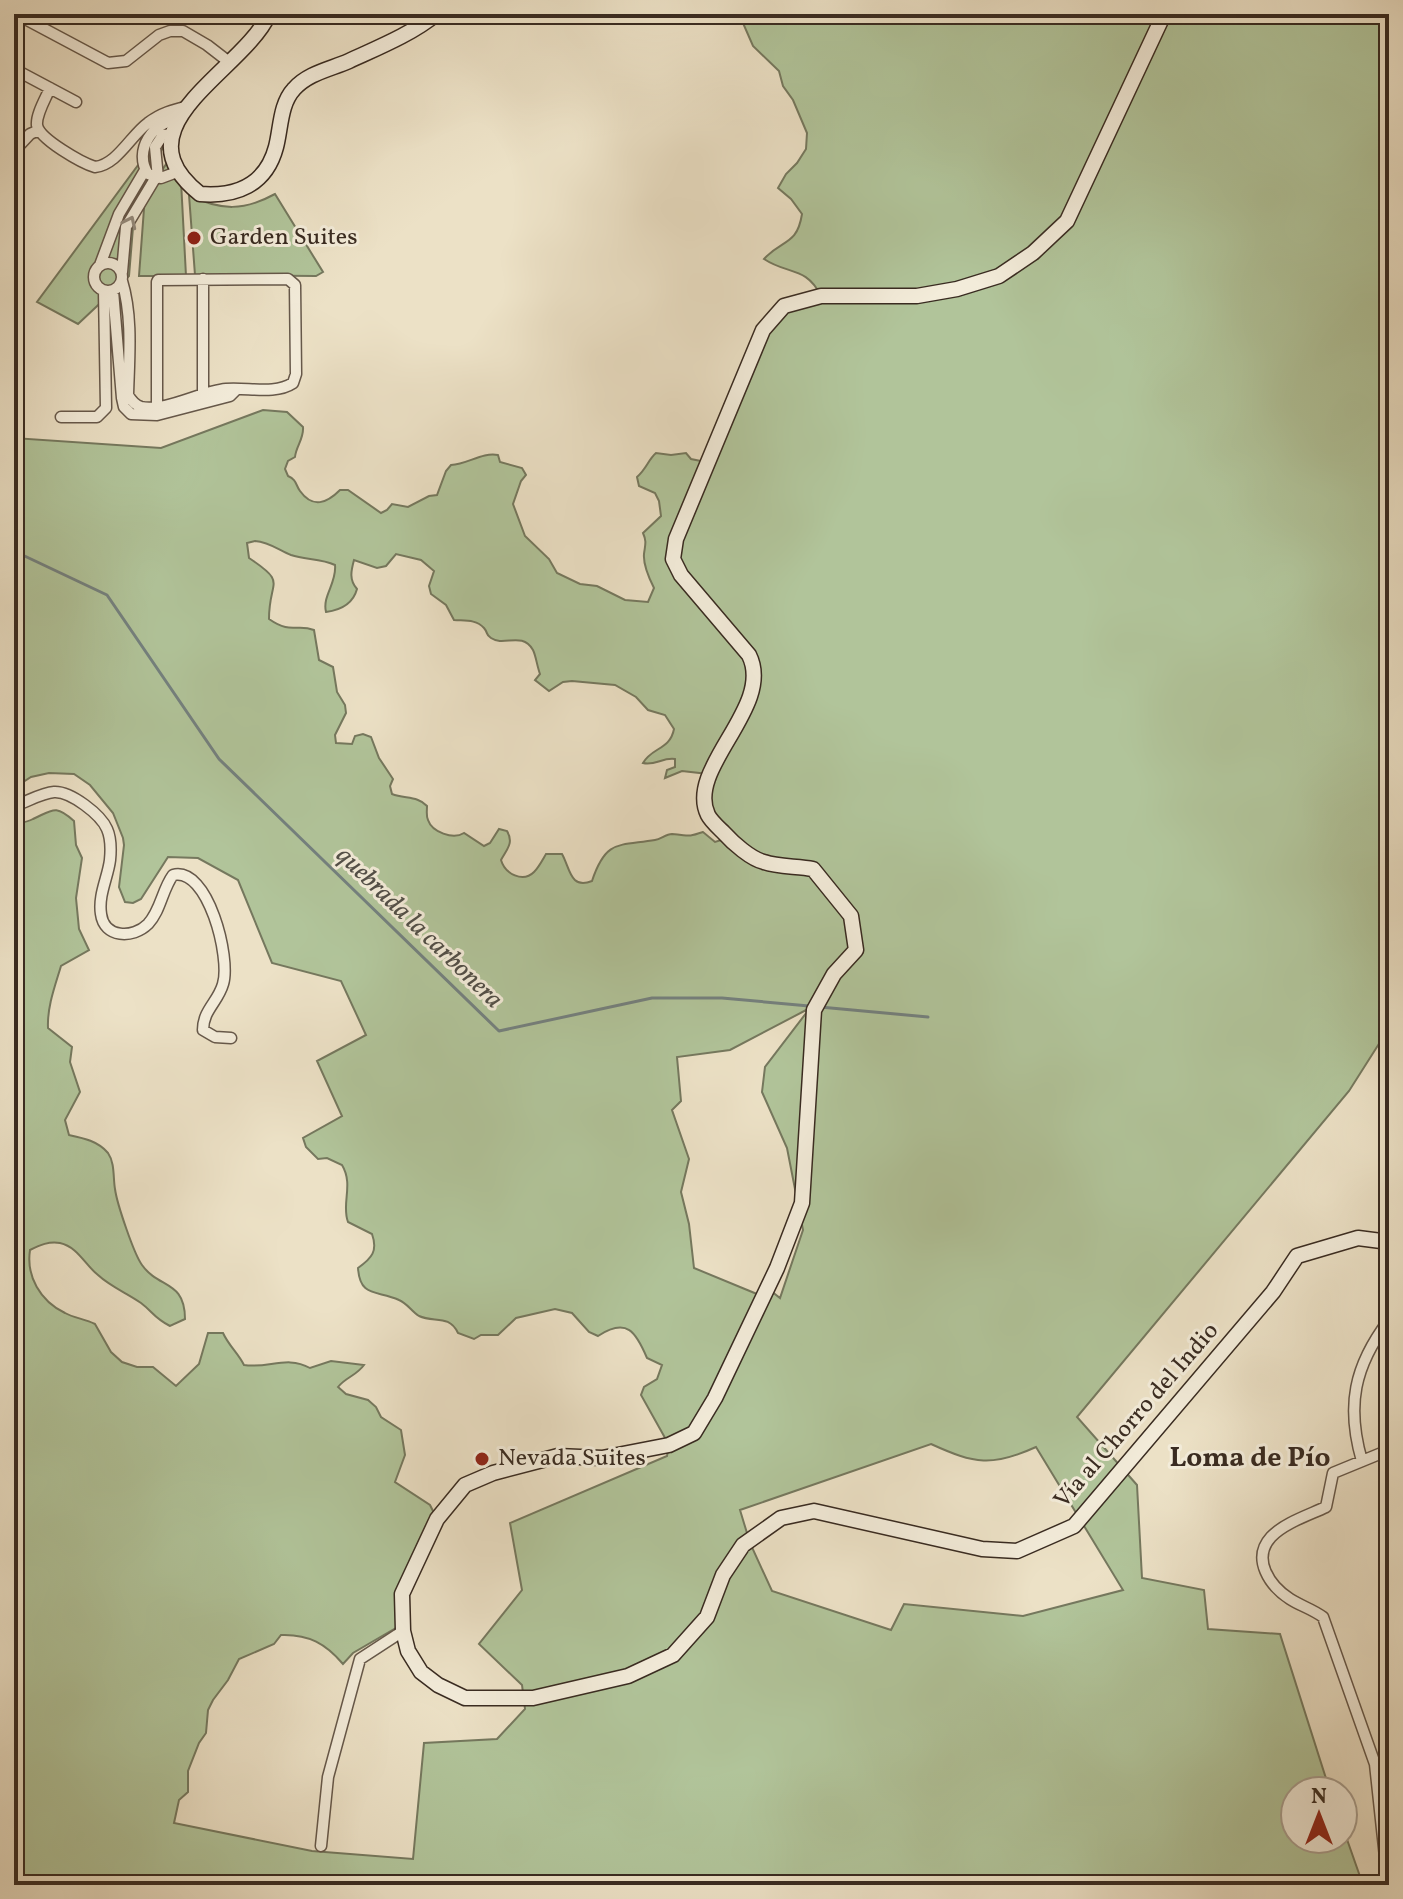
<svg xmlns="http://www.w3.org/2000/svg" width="1403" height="1899" font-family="Vollkorn,serif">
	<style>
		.green { fill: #b1c49a; stroke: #75785e; stroke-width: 2; fill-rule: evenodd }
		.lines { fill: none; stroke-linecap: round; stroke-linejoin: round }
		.stream { stroke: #74817f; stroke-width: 3 }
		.street-casing { stroke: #66584a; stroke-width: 13 }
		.secondary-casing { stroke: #392b21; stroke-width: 17 }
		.street { stroke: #f3ecda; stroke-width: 10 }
		.secondary { stroke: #f3ecda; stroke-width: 14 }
		.oneway { stroke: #968c7e }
		.poi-dot { fill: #8f2418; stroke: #f3ecda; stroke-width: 3 }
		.labels { text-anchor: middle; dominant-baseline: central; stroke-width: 6; stroke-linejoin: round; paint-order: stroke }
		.poi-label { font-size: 24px; fill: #392b21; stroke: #f3ecda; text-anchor: start }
		.street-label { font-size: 24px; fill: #392b21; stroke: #f3ecda }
		.water-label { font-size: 26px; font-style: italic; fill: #524f48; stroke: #f3ecda }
		.quarter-label { font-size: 28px; font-weight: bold; fill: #392b21; stroke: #f3ecda }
	</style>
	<rect width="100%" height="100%" fill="#ece1c6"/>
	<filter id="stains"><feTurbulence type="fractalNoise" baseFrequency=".0025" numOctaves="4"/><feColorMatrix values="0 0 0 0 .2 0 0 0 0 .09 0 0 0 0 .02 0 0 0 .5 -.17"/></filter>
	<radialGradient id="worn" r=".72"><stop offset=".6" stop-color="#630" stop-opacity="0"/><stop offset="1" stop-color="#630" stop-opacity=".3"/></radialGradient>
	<path class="green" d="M739 14H1389V1028L1349 1091 1077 1417 1137 1485 1142 1578 1204 1590 1208 1629 1280 1634 1330 1791H1295V1839H1343V1828L1363 1885H14V824C20 823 28 822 33 819 53 810 55 804 74 821L76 845 82 858 76 898 79 929 89 950 61 966C55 986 47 1007 48 1028L72 1047 70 1062 80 1092 65 1120 69 1135C83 1138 98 1141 108 1153 115 1163 113 1178 115 1189 117 1204 134 1254 142 1265 159 1289 185 1280 185 1319L170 1326C154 1318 153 1312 141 1303 127 1293 111 1287 98 1275 85 1265 78 1247 60 1243 49 1241 40 1245 30 1250 26 1276 40 1301 65 1313 74 1318 85 1319 95 1324L111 1352 122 1362 137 1367H153L176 1386 199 1364 208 1333H223C229 1346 238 1353 244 1365 268 1369 287 1355 310 1368L331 1361 364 1365C356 1376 346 1377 338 1387L346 1394 368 1400 376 1407 381 1417 401 1430 405 1455 395 1482 430 1505 437 1519 402 1594 401 1625 353 1653 343 1664C326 1644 309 1634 281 1635L274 1644 239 1659 228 1680 213 1700 208 1710 206 1733 199 1743 188 1771V1792L179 1800 174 1823 312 1851 413 1859 424 1743 497 1739 525 1709 522 1685 479 1644 522 1590 510 1523 667 1456 669 1445 641 1395 644 1387 657 1379 662 1365 647 1358C636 1332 627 1317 598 1336L589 1332 572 1313 555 1309 516 1318 498 1335H481L474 1339 458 1333C449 1314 434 1323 419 1316 412 1312 407 1303 399 1300 377 1290 360 1298 358 1268 372 1258 378 1251 372 1234L348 1222C341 1204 354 1185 342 1165L327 1158 318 1159 306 1147 303 1138 342 1116 317 1061 366 1035 341 981 272 963 238 880 198 858 168 857 141 899 133 903 125 902 119 887 124 845 123 838 113 813 90 785 74 774 49 773 31 777 14 788V438L161 448 263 410 287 412 303 427C304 439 296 446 295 457L288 461 285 469 288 476C297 480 295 484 300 491 313 509 327 503 340 490H348L381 513 387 510 392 504 408 507 429 496 437 495 446 471 451 465C468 464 482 452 498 455L500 462 522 468 526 475 521 481 513 504 525 536 549 559 557 573 580 584 597 586 625 600 648 602 654 588C649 578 643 565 644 554 645 545 647 542 643 533L661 516 659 501 655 493 639 486 637 477C647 468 648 460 656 453L671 455 686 453 691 459 701 461 680 526 763 330 784 306 821 296C806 266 788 275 764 259 782 239 797 246 802 214L791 199 778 188 786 174 797 163 806 149 807 133 793 100 783 86 779 71 753 46ZM255 541C269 542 279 550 291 555 305 560 321 558 335 565 337 583 322 596 326 612 341 610 353 604 357 589 349 580 351 571 354 560L377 568 386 566 396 554 421 560 434 571 429 586 431 594 446 605 454 620C464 621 476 619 484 628 489 634 485 634 491 638 504 647 522 631 533 650 536 656 537 666 540 674L535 680 549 691 563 682 572 681 615 685 636 697 648 710 665 715 674 729C670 750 652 747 643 763 655 766 663 757 675 759V767L667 770 665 778 682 771 708 774V816L728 838 715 842 703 832C685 838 690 835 672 834 666 834 661 839 655 840 619 846 606 839 592 881 570 890 570 868 562 854H546C543 859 539 867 534 872 523 883 505 874 501 860 507 849 514 843 507 831L499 829 490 843 484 846 464 833C453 840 432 832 428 820 426 816 427 811 427 806 418 796 405 799 392 794L390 786 393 779 379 758 371 737 363 734 355 736 352 744 336 743 335 735 346 713 345 705 337 692 333 667 319 660 314 630C296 623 292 635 269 619 269 579 288 584 249 558L247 543ZM810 1008 765 1067 762 1092 787 1148 803 1230 780 1298 766 1287 757 1294 694 1268 689 1224 681 1192 689 1159 672 1110 681 1101 677 1057 730 1050ZM931 1444C975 1464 992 1467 1036 1447L1123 1590 1023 1616 904 1604 891 1630 772 1591 750 1543 740 1510Z
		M161 134 164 146 136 191 129 276 78 324 37 302Z
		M169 160 181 181 186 276H139L145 195Z
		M275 194 323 272 316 276 195 275 189 195C221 211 244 211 275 194Z"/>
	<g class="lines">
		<path class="stream" d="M14 551 107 595 219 759 499 1031 652 998H722L809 1006
			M820 1007 928 1017"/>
		<defs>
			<path id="street" d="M16 14 108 63 126 61 159 35 170 31H183L207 45 229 62
				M14 69 76 102
				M50 88C46 98 36 114 37 125 39 139 82 163 95 167 117 165 131 135 148 123 161 113 173 110 189 106
				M14 151 30 134 39 130
				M177 172 161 178 148 174C133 151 153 120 179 120
				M158 178 155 147 163 135 173 134
				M94 277a14 14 0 1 1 28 0a14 14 0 1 1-28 0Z
				M100 265 119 214 145 170
				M122 272 126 227 156 177
				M122 281C133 317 129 358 128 395 131 400 135 405 141 407 166 412 201 391 226 389 247 387 275 395 293 383L296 374 295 285 288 279 158 280 157 282V415
				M113 291 122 398 124 407 131 414 157 415 230 396 236 390
				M203 401V279
				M61 417H97L106 408 104 291
				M14 806C27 802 41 793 54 792 71 791 101 815 107 829 111 838 111 850 110 860 108 877 98 895 101 914 104 938 133 939 148 924 161 910 162 890 173 875 208 866 231 958 223 984 218 1002 203 1010 203 1030L215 1037 231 1038
				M1389 1450 1333 1473 1326 1507C1309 1515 1284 1523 1271 1537 1251 1559 1270 1586 1290 1599 1301 1606 1312 1609 1323 1617L1375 1764 1385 1857 1389 1861
				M1362 1461C1346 1406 1354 1366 1389 1320
				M321 1846 328 1777 360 1659 403 1631"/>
			<path id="secondary" d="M269 14C243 72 114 126 200 194 236 197 266 185 276 147 281 128 280 104 294 89 308 73 331 69 349 61 377 48 412 34 436 14
				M1164 14 1067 221 1033 253 999 276 957 289 917 296H821L784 306 763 330 676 539 673 559 681 575 749 655C775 707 685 768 708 815 711 821 719 828 724 833 733 843 751 859 764 862 777 867 798 866 813 869L851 916 856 950 834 974 814 1010 802 1203 777 1268 715 1398 694 1433 669 1445 602 1458 558 1456 493 1473 465 1485 437 1519 402 1594 403 1631 408 1651 421 1672 438 1685 465 1698H533L628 1676 673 1655 707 1617 723 1575 743 1545 781 1518 814 1511 982 1549 1017 1551 1074 1526 1273 1292 1297 1256 1358 1238 1389 1242"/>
		</defs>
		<use href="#street" class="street-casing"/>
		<use href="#secondary" class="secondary-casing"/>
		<use href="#street" class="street"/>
		<use href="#secondary" class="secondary"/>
	</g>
	<defs><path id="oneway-chevron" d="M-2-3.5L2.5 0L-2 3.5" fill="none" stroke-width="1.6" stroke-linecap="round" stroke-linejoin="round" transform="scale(2)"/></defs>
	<use class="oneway" href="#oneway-chevron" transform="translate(130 222) rotate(-65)"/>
	<g class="poi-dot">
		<circle cx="194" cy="238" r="8"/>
		<circle cx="482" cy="1459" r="8"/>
	</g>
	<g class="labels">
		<g class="poi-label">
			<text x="210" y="238">Garden Suites</text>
			<text x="498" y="1459">Nevada Suites</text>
		</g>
		<g class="street-label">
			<text transform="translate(1137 1416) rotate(-49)">Vía al Chorro del Indio</text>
		</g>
		<g class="water-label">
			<text transform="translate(419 928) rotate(44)">quebrada la carbonera</text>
		</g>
		<g class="quarter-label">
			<text x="1250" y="1458">Loma de Pío</text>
		</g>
	</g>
	<rect width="1403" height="1899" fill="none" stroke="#ece1c6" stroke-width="48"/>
	<rect x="16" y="16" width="1371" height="1867" fill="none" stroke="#392b21" stroke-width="4"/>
	<rect x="24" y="24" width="1355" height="1851" fill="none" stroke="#392b21" stroke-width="2"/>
	<g transform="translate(1319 1815)"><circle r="38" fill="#f3ecda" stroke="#a99f90" stroke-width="2"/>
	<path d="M0-6L14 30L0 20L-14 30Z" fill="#8f2418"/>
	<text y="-12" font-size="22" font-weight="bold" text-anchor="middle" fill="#392b21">N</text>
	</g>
	<rect width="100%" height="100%" filter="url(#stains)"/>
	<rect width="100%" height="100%" fill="url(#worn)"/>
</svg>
